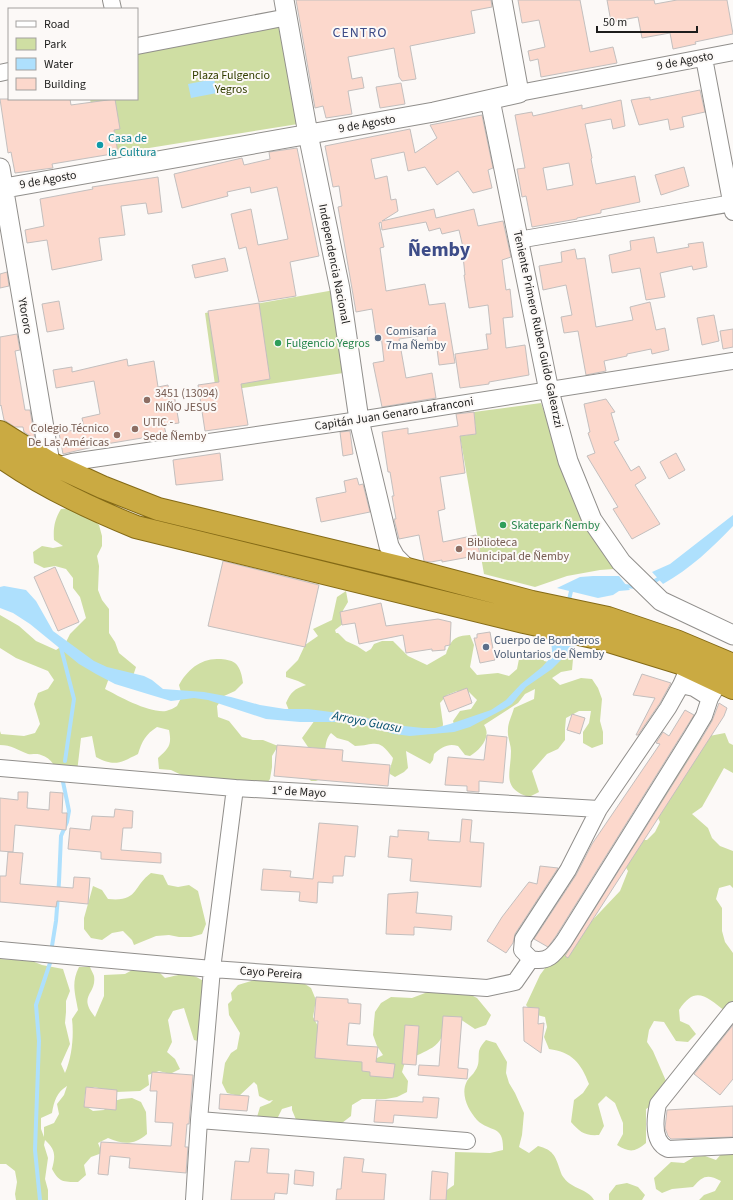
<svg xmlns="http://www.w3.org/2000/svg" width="733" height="1200" font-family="'Source Sans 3',sans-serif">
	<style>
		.green { fill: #cfdea3; fill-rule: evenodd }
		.water { fill: #aee0fd }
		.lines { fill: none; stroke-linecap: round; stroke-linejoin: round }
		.stream { stroke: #aee0fd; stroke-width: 4 }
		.building { fill: #fcd8cc; stroke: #c3bfbe; fill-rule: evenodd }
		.minor-casing { stroke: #918f8c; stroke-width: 18 }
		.tertiary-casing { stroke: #918f8c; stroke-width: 21 }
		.trunk-casing { stroke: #846a16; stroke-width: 24 }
		.minor { stroke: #fff; stroke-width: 16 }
		.tertiary { stroke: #fff; stroke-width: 19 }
		.trunk { stroke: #caaa42; stroke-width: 22 }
		.culture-dot { fill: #0f9aa8; stroke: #fcf9f7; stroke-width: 1.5 }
		.service-dot { fill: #5c6f8a; stroke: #fcf9f7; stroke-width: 1.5 }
		.leisure-dot { fill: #2e9e5b; stroke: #fcf9f7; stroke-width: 1.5 }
		.education-dot { fill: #8d6e63; stroke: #fcf9f7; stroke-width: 1.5 }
		.labels { text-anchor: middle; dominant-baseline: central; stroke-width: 4; stroke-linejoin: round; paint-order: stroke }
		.street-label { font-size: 12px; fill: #1d1d1c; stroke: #fcf9f7 }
		.park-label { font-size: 12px; fill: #343f00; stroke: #fcf9f7 }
		.culture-label { font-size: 12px; fill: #0d838f; stroke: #fcf9f7; text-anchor: start }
		.service-label { font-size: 12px; fill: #4e5e75; stroke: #fcf9f7; text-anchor: start }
		.leisure-label { font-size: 12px; fill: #27864d; stroke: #fcf9f7; text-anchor: start }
		.education-label { font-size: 12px; fill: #785e54; stroke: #fcf9f7; text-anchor: start }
		.water-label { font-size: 13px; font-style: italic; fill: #004c6b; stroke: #fcf9f7 }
		.quarter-label { font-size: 14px; letter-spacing: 1px; fill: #3d4c88; stroke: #fcf9f7 }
		.town-label { font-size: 20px; font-weight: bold; fill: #3d4c88; stroke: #fcf9f7 }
	</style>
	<rect width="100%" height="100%" fill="#fcf9f7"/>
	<path class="green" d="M278 21 298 124 118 153 114 130 97 133 90 99H137V47Z
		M340 289 350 372 216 392 205 313Z
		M541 403 573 496 588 532 614 569 600 570 567 576 535 587 484 574 460 436 476 434 474 412Z
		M72 508 83 511 99 525 102 536V546L97 556 99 566 98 590 102 600 109 609V633L115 642 119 653 136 667 132 679 109 678 105 689C120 697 149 713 166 711 170 710 174 708 177 706L182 696 179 685C187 670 201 658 219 659 224 659 231 660 235 663 241 668 242 677 243 683L235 691 224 696 217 706 218 717 229 721 242 737 253 740H263L278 746 272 756V767L270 779 263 788 192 780 171 770 159 769 158 758C169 748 172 745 169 730L157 727C146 734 142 741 138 754 120 763 115 767 96 757L92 736 81 738 77 772 57 770C53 763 49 757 41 755 37 753 32 755 28 754 18 750 11 745 0 745V731L1 734 24 736 35 733 40 724 34 704 38 693 48 689 54 680 48 671 16 658 0 648V615L19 626 36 641 56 650 65 644 70 634 86 618 80 597 73 588V578L66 569 55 566 44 568 34 563 33 552 42 546 53 548 63 546 54 540C53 527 55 519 61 509Z
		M346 591 348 602 342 612 344 623 335 630 336 633H338L346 641 357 646 366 652 371 649 374 644 382 641H393L408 656 427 665 446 654C451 639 455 636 470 635L474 645 470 667 477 675 498 673 509 676 517 669 519 659 528 652 539 651 544 661 554 663 563 655 573 659 572 670 561 672 552 678 560 685 581 678 592 679 598 688 602 699 600 721 603 732V744L592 748 583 743V732L589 723 591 711H579L566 718 565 729V740L558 749 547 754 532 771 539 792 529 797C501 788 511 773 511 751 511 744 507 737 508 729 508 723 512 715 514 708L534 699 535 689 525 694 518 703 484 725C492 737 480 750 470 756L465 755 458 746C448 743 442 747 434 754L433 760 430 764 406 751 408 768 404 772 395 777 390 774C389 768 392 764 393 758 378 737 376 745 355 746L348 741 337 738 331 733C322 742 326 763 326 776L316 781H311L307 777 314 748 308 747 302 738 315 720 290 713 286 703C291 692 294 689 306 685L298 681 286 677V672L298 660 305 645 318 636 313 629 332 620 337 597ZM457 691 469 692 477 700 471 709 460 711 453 721 455 728 442 732 443 724 440 703 447 695Z
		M725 733 729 743 733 745V773L724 768 702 807 692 814 708 828 712 838 720 846 733 851V888L730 885 719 888 716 899 722 908V931L725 942 733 953V1006L725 1011C706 996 695 985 679 1010L680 1021 689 1025 696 1034 688 1042 676 1041 664 1022 654 1021 649 1030 647 1042 653 1051 666 1081 665 1097 646 1109V1143C635 1152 630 1153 617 1145L623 1134V1123L615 1103 606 1096 598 1104 604 1126 599 1135C584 1136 580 1132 571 1122L574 1100 583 1093 589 1084C581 1063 572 1052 549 1049L544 1037 547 1027 545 1017 533 1014 526 1005 540 975 569 936 579 938 584 929 620 891 628 871 622 861 636 840H647L655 832 660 822C651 804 654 796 672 787V776L686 747 704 737Z
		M151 873 163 875 168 885 178 887 189 885 198 891 206 924 202 934 191 937H179L169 935 156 936 134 945 132 940 123 931 112 933 102 940 91 938 84 929V918L93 886 102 890 108 899C139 902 132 887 151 873Z
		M0 959 32 961 42 965 63 969 70 991 66 1001V1012L65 1023 70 1044 61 1064 65 1073C72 1057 74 1036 72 1019L78 1010C75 993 71 983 79 967H90C91 970 93 973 94 976 97 995 77 995 95 1017L104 996V975L125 974 134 969 157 970 165 978C183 974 190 971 206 983L205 1043 194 1040 184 1008 173 1011 168 1020 172 1042 167 1052 175 1059 180 1069 170 1074 159 1071 148 1075 149 1085 140 1091 116 1092 94 1087 85 1094 84 1105 93 1111 104 1110 111 1102 121 1099 132 1098 141 1102 146 1112 147 1134C134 1145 124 1145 108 1138L98 1143 102 1153 91 1157 84 1165 86 1175 78 1182C63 1182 59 1182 52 1169 56 1155 55 1149 45 1140L44 1145 48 1158 45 1179 48 1190V1200H16L15 1194 17 1182 15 1171 6 1164H0ZM67 1086 64 1095 57 1104 59 1114 54 1123 44 1127V1137L41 1129V1118L52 1113C54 1101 57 1092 67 1086Z
		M258 979 302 982 311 988 316 1000 313 1017 319 1028 323 1038 373 1060 383 1055 377 1046 373 1035 374 1022 375 1012 381 1003 391 997 412 998 433 990 467 993 477 998 491 1015 486 1025 475 1029 457 1017 446 1020C443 1051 427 1048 405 1062L402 1072 408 1081 407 1092 397 1097 386 1099H362L352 1105 351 1116 342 1123 331 1124 297 1122 292 1110V1106L282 1109 277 1119 257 1117 260 1107 270 1103 273 1100 269 1101 259 1096 257 1085 254 1082 239 1096 227 1093 222 1083 225 1063 231 1053 237 1049 240 1033 229 1015 228 1004 232 1000 231 993 238 985Z
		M486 1040 496 1043 507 1062 506 1073 509 1083 515 1093 524 1113 522 1135 519 1147 529 1153 538 1146C553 1150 555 1155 560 1170 561 1173 562 1176 564 1178 572 1189 588 1189 594 1200H443L444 1192 454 1185 455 1152 490 1153 503 1150C504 1124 490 1133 477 1120 468 1110 460 1094 467 1081 469 1077 473 1075 475 1071 480 1064 478 1059 479 1051 480 1047 483 1043 486 1040Z
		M731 1143H733V1200H699L704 1195 715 1191 721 1181C708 1174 703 1175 693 1187L672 1189 662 1193 656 1189 654 1178 671 1162 684 1163 694 1157 705 1156 716 1160Z
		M627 1183 638 1187 645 1195 642 1200H609V1194L616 1185Z"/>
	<path class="water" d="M214 79 217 93 191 98 188 84Z
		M733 515V526C712 548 690 569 663 584L652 572 670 564Z
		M593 576H619L630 590 619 591 613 595 598 598 557 588 580 577Z
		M4 586 26 590 36 601 53 631 94 661 107 667 144 676 152 680 163 689 204 692 231 697 260 705 285 709H308L331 712 364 717 385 724 423 728H435L450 724 491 710 506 700 521 684 542 667 552 656V650L550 634 579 642 552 669 526 687 512 704 504 709 470 727 454 732 410 736 394 734 368 726 341 722H300L266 719 208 700 194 698 171 701 151 695 115 684 96 674 79 664 30 624 13 613 0 608V587Z"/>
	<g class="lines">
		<path class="stream" d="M650 584 663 576
			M623 586 638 587
			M568 604 572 587
			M60 644 74 699 65 761
			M52 946 56 921 59 882 61 836 67 822 69 811 62 777
			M40 1200 35 1150 39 1041 36 1005 52 957"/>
	</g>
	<path class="building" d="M296 0H491L492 7 471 11 475 33 410 46 416 79 402 81 399 77 394 48 348 57 352 79 362 77 364 88 348 91 352 114 326 118 323 106 315 108Z
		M518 0H580L590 52 613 47 617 63 541 77 538 59 530 61 528 51 545 47 539 20 522 23Z
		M607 0H654L655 4 677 0H727L733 34 695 42 696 44 673 49 670 33 642 38 638 17 611 22Z
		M401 83 405 104 380 108 376 87Z
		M700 90 705 112 682 117 684 127 670 130 668 119 639 125 631 100 650 97V100Z
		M0 99H70L71 105 115 99 120 129 114 130 118 153 52 164 53 168 15 173 11 152 8 153Z
		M621 100 625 126 613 129 611 119 585 124 592 158 591 159 596 184 635 176 640 202 601 210V213L577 218V219L532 227 526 196 522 197 517 169 525 168 515 115 532 112 533 116 582 105V109ZM569 163 573 185 547 190 543 168Z
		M482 115 493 168 488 170 492 188 473 193 458 171 437 185 425 167 408 171 404 152 371 159 375 179 387 176 391 200 396 199 398 211 382 221 434 209 436 218 474 209 478 226 503 221 511 257 502 260 506 290 510 289 513 317 503 318 506 348 525 345 529 375 489 382V384L460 388 455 354 488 349 486 334H491L488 305 469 308 464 275H465L463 256H465L459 230 442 234 440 228 429 231 426 222 382 230 381 222 379 223 384 247 380 248 386 291 425 284 429 305 445 303 455 363 439 365 436 341 428 342 427 335 399 339 406 378 432 373 436 398 382 407 373 363 384 361 381 335 376 336 372 309 356 312 338 207 342 206 339 186 333 187 325 146 410 129 415 153 437 138 430 125Z
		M297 148 319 256 290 262 296 296 259 302 246 247 239 249 231 214 251 209 258 245 288 239 277 187 251 193 250 187 227 192 228 196 182 208 174 174 242 158 244 165 270 159 269 152Z
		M684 167 689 186 661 195 655 175Z
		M158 177 162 212 148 214 146 203 121 206 125 235 99 238 102 260 52 270 47 240 27 243 25 230 44 226 40 199 93 189 92 187Z
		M654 237 657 253 689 247 688 244 703 242 707 267 693 270 692 266 660 273 665 297 646 300 640 268 612 273 609 255 631 250 630 241Z
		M575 249 577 259 585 258 596 327 633 320 630 307 650 302 656 330 665 328 669 350 652 354 651 349 627 354V356L604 361 606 371 586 375 578 331 564 333 561 317 572 315 566 285 543 290 539 266 562 262 561 252Z
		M225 258 228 271 195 278 192 265Z
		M7 272 9 286 0 288V274Z
		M59 301 64 329 47 332 42 304Z
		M259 303 270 379 241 384 248 425 205 431 198 385 219 382 208 311Z
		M714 315 719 341 702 345 697 318Z
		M733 329V347L723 349 720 331Z
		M17 334 20 350 15 351 25 410H30L35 439 24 432 23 427H15L4 420 1 405 0 406V337Z
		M127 359 128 366 154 361 158 387 168 385 169 394H174L179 423 164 425 166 434 106 444 63 454 59 433 84 428 82 418 100 414 94 381 56 388 53 370 72 367V372Z
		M606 399 615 412 611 413 619 440 614 442 631 471 639 466 646 478 635 485 660 524 632 539 613 509 618 507 587 456 595 453 588 433 590 432 584 404Z
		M474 412 476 434 460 436 465 473 440 477 445 509 438 511 443 542 476 535 480 555 442 562V560L431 562 424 561 419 535 399 539 394 519H396L392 496H394L390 472H388L382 432 408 428V434L458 426 456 414Z
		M350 431 353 454 343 456 340 432Z
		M220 453 223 480 176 485 173 460Z
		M676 453 685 470 669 479 660 462Z
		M357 478 359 485 363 484 370 512 321 522 316 498 346 492 344 481Z
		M223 561 319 585 305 647 208 626Z
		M55 567 79 622 58 631 34 577Z
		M381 603 386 626 438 619 451 622 450 645 445 646V650L432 651V649L406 653 403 635 359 644 355 623 342 625 340 612Z
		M490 632 495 660 480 663 474 638H477V634Z
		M642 674 671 683 660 703 638 735H636L655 698 633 695Z
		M467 688 472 703 449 712 443 697Z
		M719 703 727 708 724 716 568 958 565 956 700 741 712 721Z
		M685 710 694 715 556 936 548 947 534 939 576 875 592 844 660 744 656 743 663 732 669 736Z
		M572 714 585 718 580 734 567 730Z
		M487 735 507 737 503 783 479 781V792L467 791V786L445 785 448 757 484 760Z
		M277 745 343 750 342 761 390 765 388 786 274 776Z
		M18 792H28L27 808 49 810 50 792 63 793 62 813H67L66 830 15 825 13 852 0 851V798L18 800Z
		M115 809 133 811 132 828H123L121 850 161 853V863L101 859V852L68 849 70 828 90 830 92 816 114 817Z
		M462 819 472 820 470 842 484 843 481 887 410 881 412 859 388 857 390 836 398 837V830L429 832 428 840 460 842Z
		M319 823 358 826 355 857 345 856 343 876H333V883L318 882 317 903 299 901 300 892 261 890 263 869 291 871 290 877 313 879Z
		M8 852 23 853 20 884 73 888 74 877 90 878 88 904 57 901 56 907 0 902V876H6Z
		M540 866 558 868 515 934 513 943 506 953 487 941 502 917 525 887 529 882 537 884Z
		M418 892 416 913 452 916 451 930 414 927V935L386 934 388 894Z
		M316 997 348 999V1003L361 1004 360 1024 349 1023 347 1045 378 1047 376 1062 395 1064 393 1078 370 1076V1072L362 1071V1062L315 1058 318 1021H314Z
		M523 1007 539 1008 538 1024 544 1023 541 1053 524 1041Z
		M443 1016 462 1017 458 1068 468 1069 467 1079 418 1075 419 1065 439 1066Z
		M405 1025 419 1026 416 1065 402 1064Z
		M733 1025V1079L720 1095 694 1074Z
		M152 1072 193 1075 189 1124H187L185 1147H188L186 1173 129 1168 130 1158 110 1156 108 1175 98 1174 101 1142 171 1146 173 1123 155 1122 157 1091H150Z
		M86 1087 117 1090 116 1110 84 1107Z
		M220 1094 249 1096 247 1111 219 1109Z
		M423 1097 439 1098 437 1118 394 1115 393 1123 374 1122 376 1100 423 1102Z
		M733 1106V1137L671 1139 668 1136 665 1128 667 1110Z
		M251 1148 269 1149 267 1173 289 1174 287 1194 275 1193 274 1200H231L235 1161 249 1162Z
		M344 1157 364 1159 362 1172 386 1174 384 1200H336L337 1189H341Z
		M295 1170 314 1172 313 1186 294 1184Z
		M432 1171 448 1173 446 1200H430Z"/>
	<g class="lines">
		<defs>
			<path id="minor" d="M111 0 113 9
				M137 46 288 17
				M704 58 733 212
				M0 73 9 71
				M519 93 733 52
				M518 240 733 203
				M56 466 72 462 359 420 733 361
				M689 667 681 685 668 708 599 809 568 870 523 939 522 950 531 959C548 963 554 955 564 941L692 736 704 716 710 698 720 681
				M681 685 694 688 710 698
				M0 768 235 788 599 809
				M0 950 212 969 487 988 515 982 531 959
				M733 1010 658 1104C655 1118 652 1142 668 1149L733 1146
				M199 1120 467 1141
				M194 1200 199 1120 212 969 235 788"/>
			<path id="tertiary" d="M284 0 308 134 340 289 359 420 389 546 395 557 407 569
				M490 100 549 391 568 461 592 520 621 562 661 601 733 635
				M0 168 50 463
				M0 189 434 112 519 93 502 0"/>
			<path id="trunk" d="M0 432 50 463 102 487 158 509 407 569 532 602 608 618 676 641 733 665
				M0 456C42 486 89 508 136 527L524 622 602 639 680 663 733 688"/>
		</defs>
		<use href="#minor" class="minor-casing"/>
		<use href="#tertiary" class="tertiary-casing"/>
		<use href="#trunk" class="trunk-casing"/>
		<use href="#minor" class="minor"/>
		<use href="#tertiary" class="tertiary"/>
		<use href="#trunk" class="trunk"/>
	</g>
	<circle class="culture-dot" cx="100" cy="145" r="4"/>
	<g class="service-dot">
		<circle cx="378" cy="338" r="4"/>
		<circle cx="486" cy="647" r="4"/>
	</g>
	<g class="leisure-dot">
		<circle cx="278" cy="343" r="4"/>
		<circle cx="503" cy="525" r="4"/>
	</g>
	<g class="education-dot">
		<circle cx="147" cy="400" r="4"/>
		<circle cx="135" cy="429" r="4"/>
		<circle cx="117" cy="435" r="4"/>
		<circle cx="459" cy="549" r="4"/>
	</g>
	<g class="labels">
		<g class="street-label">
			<text transform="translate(685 61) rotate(-11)">9 de Agosto</text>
			<text transform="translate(367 124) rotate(-10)">9 de Agosto</text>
			<text transform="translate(48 180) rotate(-10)">9 de Agosto</text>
			<text transform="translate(334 264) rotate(79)">Independencia Nacional</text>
			<text transform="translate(25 316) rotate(80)">Ytororo</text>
			<text transform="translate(538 329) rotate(78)">Teniente Primero Ruben Guido Galearzzi</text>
			<text transform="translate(394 414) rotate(-9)">Capitán Juan Genaro Lafranconi</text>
			<text transform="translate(299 792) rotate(3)">1º de Mayo</text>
			<text transform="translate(271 973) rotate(4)">Cayo Pereira</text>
		</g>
		<g class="park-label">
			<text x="231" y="75">Plaza Fulgencio<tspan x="231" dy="14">Yegros</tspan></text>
		</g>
		<g class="culture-label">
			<text x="108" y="138">Casa de<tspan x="108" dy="14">la Cultura</tspan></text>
		</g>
		<g class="service-label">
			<text x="386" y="331">Comisaría<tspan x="386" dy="14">7ma Ñemby</tspan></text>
			<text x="494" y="640">Cuerpo de Bomberos<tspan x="494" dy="14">Voluntarios de Ñemby</tspan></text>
		</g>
		<g class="leisure-label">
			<text x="286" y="343">Fulgencio Yegros</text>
			<text x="511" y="525">Skatepark Ñemby</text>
		</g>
		<g class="education-label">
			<text x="155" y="393">3451 (13094)<tspan x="155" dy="14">NIÑO JESUS</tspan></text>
			<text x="143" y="422">UTIC -<tspan x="143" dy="14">Sede Ñemby</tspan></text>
			<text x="109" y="428" text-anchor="end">Colegio Técnico<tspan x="109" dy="14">De Las Américas</tspan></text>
			<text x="467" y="542">Biblioteca<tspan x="467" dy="14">Municipal de Ñemby</tspan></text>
		</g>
		<g class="water-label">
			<text transform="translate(367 722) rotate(11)">Arroyo Guasu</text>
		</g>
		<g class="quarter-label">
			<text x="360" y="33">CENTRO</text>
		</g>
		<g class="town-label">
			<text x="439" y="250">Ñemby</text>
		</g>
	</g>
	<rect x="8" y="8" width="130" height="92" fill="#fcf9f7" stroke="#a3a19f"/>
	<rect x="16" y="21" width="20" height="6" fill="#ffffff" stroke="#a3a19f"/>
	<text x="44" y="28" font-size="12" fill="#1d1d1c">Road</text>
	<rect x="16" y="38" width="20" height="12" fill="#cfdea3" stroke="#a3a19f"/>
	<text x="44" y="48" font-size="12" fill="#1d1d1c">Park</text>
	<rect x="16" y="58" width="20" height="12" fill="#aee0fd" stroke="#a3a19f"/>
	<text x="44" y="68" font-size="12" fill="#1d1d1c">Water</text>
	<rect x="16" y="78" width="20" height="12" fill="#fcd8cc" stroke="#a3a19f"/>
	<text x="44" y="88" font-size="12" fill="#1d1d1c">Building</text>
	<path d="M597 26v6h100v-6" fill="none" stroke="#1d1d1c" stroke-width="2"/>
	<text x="603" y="26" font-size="12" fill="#1d1d1c" stroke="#fcf9f7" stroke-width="3" paint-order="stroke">50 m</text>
</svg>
